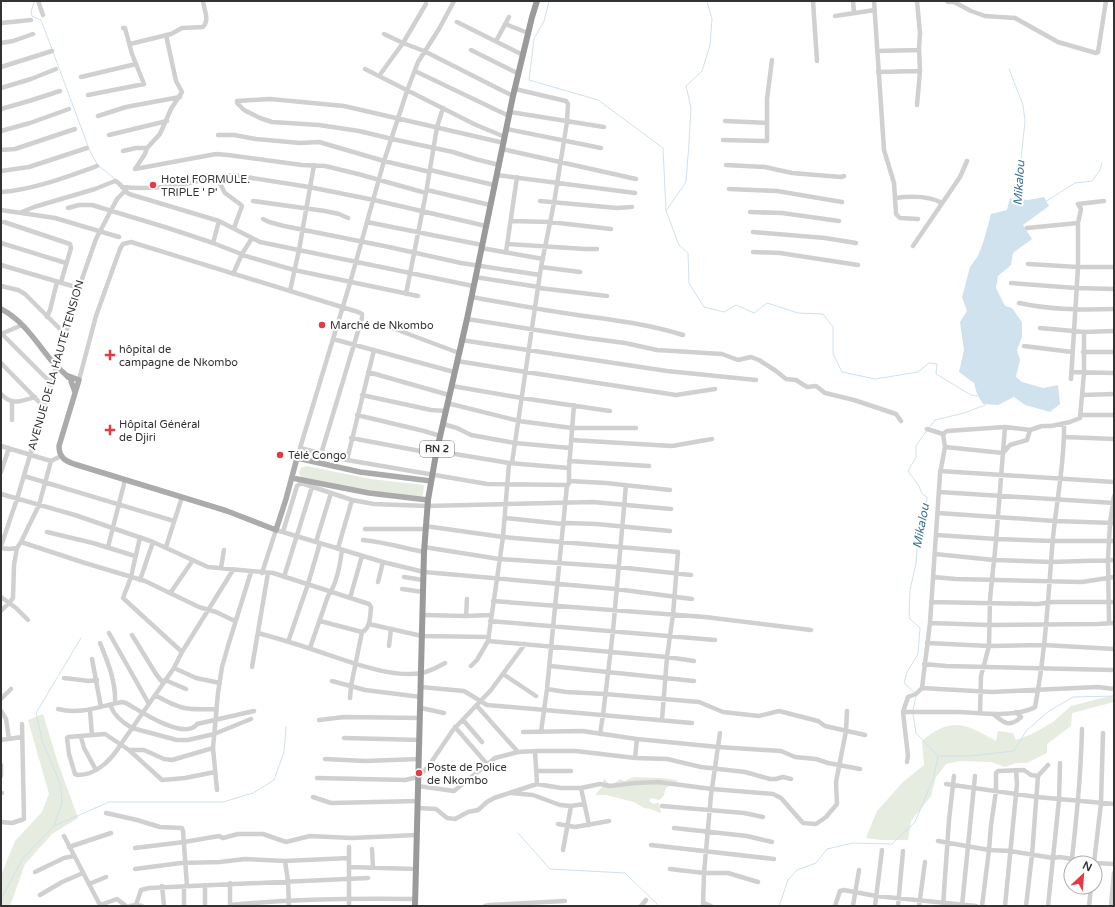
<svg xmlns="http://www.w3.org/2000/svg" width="1115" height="907" font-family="'Varela Round',sans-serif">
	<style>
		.green { fill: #e6ecdf }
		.water { fill: #cfe2ee }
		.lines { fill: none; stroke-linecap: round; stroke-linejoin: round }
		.stream { stroke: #cfe2ee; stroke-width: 1 }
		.minor { stroke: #d0d0d0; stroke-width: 4.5 }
		.major { stroke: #ababab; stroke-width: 5.5 }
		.highway { stroke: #9a9a9a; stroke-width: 6 }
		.poi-dot { fill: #e63946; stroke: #fff; stroke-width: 1.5 }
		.labels { text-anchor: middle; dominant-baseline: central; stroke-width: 4; stroke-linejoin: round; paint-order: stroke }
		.shield { fill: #fff; stroke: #707070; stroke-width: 1 }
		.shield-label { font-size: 10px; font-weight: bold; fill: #333 }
		.poi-label { font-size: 11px; fill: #333; stroke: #fff; text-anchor: start }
		.street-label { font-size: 11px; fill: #333; stroke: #fff }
		.water-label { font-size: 12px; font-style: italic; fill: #3f7597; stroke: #fff }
	</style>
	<rect width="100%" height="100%" fill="#fff"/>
	<path class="green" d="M306 466 371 479 424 485 423 494 421 497 371 492 307 479 301 477 299 472 301 468Z
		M1114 695V702L1072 713 1071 726 1047 744V753L1027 763H1016L1005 767 991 762 960 761 946 764 936 777 931 796 911 821 908 840H882L866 838 877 811 903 782 924 765 922 741C952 716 965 724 996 741L998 731 1013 733 1016 740 1032 734 1053 722 1071 706Z
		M43 714 57 760 78 818 52 834 25 864 10 906H1V875L15 841 42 812 49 794 28 720Z
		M634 777C645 778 669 777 678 781L666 788 663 797 659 800 651 798 649 801 653 804 659 803 661 813 650 809 644 808 634 802 606 795H595L602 787 604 778 608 783 612 785 620 779 624 781Z"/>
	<path class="water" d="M1044 197 1049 206 1023 225 1032 239 1013 253 1011 265 998 276 996 288 1005 306 1012 308 1022 322V337L1017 350 1020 360 1016 377 1022 382 1043 388 1058 385 1060 404 1050 412 1025 405 1014 397 998 405 983 404 977 394 974 383 959 372 964 350 960 322 967 311 962 297 970 267 978 256 984 240 991 214 1007 210 1010 198 1028 200Z"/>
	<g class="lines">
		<path class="stream" d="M33 1 34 2 31 12 32 16 41 20 52 49
			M549 1 544 21 534 39 529 80 598 100 663 148 666 211 679 245 688 253 689 283 704 307 724 312 736 305 754 313 767 303 798 313 823 314 833 327V354L842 372 875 379 918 372 929 363 937 364 936 374 971 395 977 396
			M53 52 88 146
			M1009 69 1023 105 1025 121 1021 159 1016 191V199
			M89 149 97 164
			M99 166 115 179
			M1045 202 1075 183 1092 181 1100 170 1102 163
			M666 211 686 182 689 143 691 108 686 86 702 71 710 45 712 19 707 1
			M929 428 935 420 964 413 985 405
			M915 693 904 683 907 672 918 654 920 628 909 618 910 590 916 563 918 535 925 517 927 497 922 494 919 486 908 471 916 457V446L927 430
			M913 710 916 696
			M913 714 916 733 938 756
			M938 756H970L1014 751 1026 731 1049 711 1073 697 1114 696
			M54 825 62 803 61 786 42 740 36 713 81 638
			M518 833 550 869 625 873 659 906
			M1 899 23 858 54 826 109 802H223L253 793 274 780 284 752 286 727
			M779 906 788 880 797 870 816 863 827 849 853 843 892 844 915 822 933 779 938 757"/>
		<path class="minor" d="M38 1 43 15
			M813 1 817 61
			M853 1 854 13
			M874 1 884 150 894 183 896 214 900 218 918 219
			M917 1 920 33 919 48 920 71 917 105
			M947 1 948 2H954L971 11 985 16 1015 18 1058 42 1096 53 1098 52 1106 1
			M835 16 875 10
			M457 22 523 55
			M1 23 31 20
			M505 24 528 33
			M384 34 403 43 424 51 513 96
			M496 41 509 17
			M1 43 13 41 33 34
			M130 44 171 34 182 28 203 27C210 20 204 10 203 1
			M471 50 519 74
			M877 51 919 50
			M1 67 52 51
			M365 69 474 124 505 137
			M415 71 509 116
			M878 72 920 71
			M379 76 403 43 426 4
			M81 77 136 64
			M1 88 31 79 56 69
			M88 95 144 84 132 54 125 28H123
			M1 109 29 101 60 91
			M510 112 604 127
			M98 116 126 107 180 97
			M725 121 767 123
			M507 129 601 148
			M1 131 30 123 69 109
			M109 135 167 121
			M218 135H234L256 139 300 143 319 142 384 161 430 172
			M723 140 767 141V99L772 60
			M502 149 636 179
			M1 150 15 149 75 129
			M123 151 136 148H147
			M499 165 475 159 453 152 392 139 359 131 319 125 272 122 260 118 244 110 237 103V101L270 99 344 106 504 143
			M726 165 765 167 792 173 841 177 844 176
			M135 169 216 154 228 155 302 165 325 166 358 174 426 193
			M135 169 145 154 147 148 160 134 171 109 182 92 176 81 166 35
			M430 170 494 185
			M1 171 29 167 87 148
			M497 175 635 193
			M217 178 225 193 240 204 242 206 234 228
			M122 187C145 189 173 187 195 182 200 181 204 177 209 175L217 178 233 175 309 187 374 200 486 226
			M729 189 777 191 842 202
			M427 190 490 205
			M1 192C32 190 67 177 97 166
			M895 198C910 196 928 195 942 203
			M253 201 325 211 339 214 348 218
			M540 201 617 208 632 207
			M68 208 79 205H92L168 228 213 243 249 257 294 270 418 296
			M1 210 55 218 119 237
			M22 212 34 207 95 189 115 181C121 183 124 191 129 194L219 221 260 242 473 286
			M750 212 782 213 839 221
			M263 219 269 222 284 226 389 247 461 263 540 275
			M511 221 550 222 611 229
			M4 222 70 244 71 248 61 282
			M367 222 482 245
			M1027 228 1078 223
			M753 232 825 238 856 243
			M1 243 66 263
			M213 243 219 221
			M507 244 585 249H597
			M913 246 960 177 967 161
			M481 248 543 259
			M506 252 517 177
			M753 252 780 253 858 265
			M1028 264 1078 267H1114
			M1 265 79 288
			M541 267 580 272
			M233 274 242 254 252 238
			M475 277 539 287
			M1011 283 1076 288 1114 289
			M1 286 18 290 25 294 66 335
			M539 288 607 296
			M290 291 299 250 314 165
			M406 294 426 193 437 127 443 108
			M471 297C506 303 542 310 577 315 614 320 648 324 683 335
			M1019 303C1051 310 1082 310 1114 309
			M47 317 50 310 57 282
			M467 319 587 338 625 343 657 350 722 354 738 360 751 357 759 360 776 371 786 379 796 380 807 387 816 386 825 393 854 400 896 414 901 421
			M387 326 459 353
			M1040 328 1084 332 1114 331
			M1 334 22 325
			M2 334 51 383
			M333 339 454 372
			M461 340 667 371 756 380
			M1024 346 1072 352
			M1083 352H1114
			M457 361 526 372 676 395 715 389
			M1 363 44 407
			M368 372 449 395
			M1071 372 1114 373
			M1071 379 1078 267V223L1081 209 1078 204 1104 201
			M79 380 96 316 120 249 123 244 131 242 358 312 362 314V318L321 454
			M452 386 522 398 610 411
			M1 394C12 406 21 401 35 397
			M362 395 431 410 446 411
			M1082 395 1114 394
			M447 403 519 421 572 428H636
			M357 415 424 431 437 435H441
			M1081 415H1114
			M12 420V402
			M443 424 457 428 471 435 515 443 570 448
			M943 434 947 431 1005 427 1030 430 1042 426H1051L1070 422 1080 418 1084 373V332
			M1065 437 1114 439
			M351 438 436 454
			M571 440 672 446 712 439
			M1 446 51 461
			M945 447 1003 453 1010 445 1027 440 1030 430
			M300 448 347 460 487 484 568 485 569 483V468L574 405
			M437 451 509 463 569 468
			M297 458 350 283 384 161 407 91 418 62 439 29 454 1
			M347 460 374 350
			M569 461 649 466
			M512 463 541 267 554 203 567 122 568 104 566 101 515 89
			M940 471 1114 482
			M1 472 9 448
			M24 476 174 521
			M569 481 606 483 670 490
			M939 492 1114 503
			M1 494 75 515 153 542 208 567 273 573 369 604 371 607C370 615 371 628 362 632L320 621
			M938 513 1055 521 1114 523
			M505 518 563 524 567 523 596 524 670 531
			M425 526 503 537 678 552 673 615 667 657 662 720
			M365 529H425
			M47 532 93 543 135 556
			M283 532 297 486 301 483 352 500 374 504 427 506 593 502 671 509
			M936 535 997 539 1053 541H1114
			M140 537 131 577 123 598 182 652
			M363 540C384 542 404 548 424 552
			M21 542 85 563 145 581 199 607 216 612 235 621
			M316 542 331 493
			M1 546 17 499 83 276 96 239 117 199 125 191
			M108 547 125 480
			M166 547 182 497
			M424 547 499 559 618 567 691 575
			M1 548 9 549 17 548
			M338 548 352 500
			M935 554 994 560 1051 562 1114 560
			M221 568 224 550
			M262 573 276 530 383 562 424 572 616 589 692 599
			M284 577 312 487
			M404 577 423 580
			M933 577 956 579 1082 582 1114 577
			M140 580 153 542
			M378 582 383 562
			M402 589 423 592
			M171 592 193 560
			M1 597 16 608 28 620
			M350 598 362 556
			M493 601 705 617 811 630
			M931 602 1037 604 1053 602H1114
			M1 611 9 603 13 598 14 565 17 548 21 542 39 505 51 461 61 456
			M423 615 466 616 491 615
			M466 616 467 599
			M490 621 715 640
			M930 623 989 625 1098 624 1114 623
			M1109 623 1108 559 1110 523 1114 496
			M369 624 422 636 489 637
			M109 633 149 704
			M258 633C276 638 294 643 311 649 342 659 390 679 422 673 430 671 438 667 445 663
			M132 635 156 674 163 683
			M488 641 667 657 694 661
			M288 642 308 584 320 543
			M100 643C108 663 116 681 115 703
			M927 643 989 646 1044 645 1114 649
			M389 646 391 629
			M310 648 328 596C337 584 340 564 342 550
			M92 659 101 707
			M924 664 946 666 1114 670
			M471 666 477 660 488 641 503 537 509 463
			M550 666 694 681
			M252 667 268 573
			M174 668 196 678 220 683
			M503 674 536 696
			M64 678 89 681 97 680
			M165 680 186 689
			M332 681 365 690 421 697
			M421 687 464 691 487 705 692 723
			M922 688 992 692 1098 687 1114 689
			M547 689 566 692 605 694 699 702 723 712 759 716 779 711 818 721 825 726 865 735
			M155 695C181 710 187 710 216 709
			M350 698 351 686 362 632
			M1 699 11 689
			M110 705C114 715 123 723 132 728L177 740H188L214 734 251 719
			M477 706 518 752
			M421 708 444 713
			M58 709C81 715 100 706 122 702L126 703C140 711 176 735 192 728 194 727 196 726 197 724L254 711
			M1 711 6 719 9 739
			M90 711 92 735
			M903 712C921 712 940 712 959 712 981 713 1016 718 1035 707 1045 655 1048 601 1052 549 1055 507 1065 465 1064 424
			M980 713 981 676 989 646 990 599 996 541 1005 427
			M993 714C1004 723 1009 728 1021 717L1016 712
			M319 720 344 717 420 718
			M463 720 482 742
			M455 727 487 764
			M523 732 582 731 637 739 718 747 781 751 795 757 816 759 828 763 860 769
			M541 732 547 689 567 485
			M600 734 603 715 613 631 626 485
			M81 737 84 748 96 770
			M344 738 420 740
			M1 740 22 737
			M129 750H144L164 759 172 760 213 748
			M535 751 537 784
			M635 758 637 739
			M325 759 365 761 419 759
			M907 762 908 756 903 712 908 697 916 694 922 688 930 623 940 474 945 447 943 434 927 429
			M1 765V776
			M536 771H571
			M215 772 185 778 162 780 129 750 105 734 68 737 67 738 69 754 75 774 78 775C97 775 112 759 121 744L174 668 182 652 233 570
			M317 778 405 780 418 777 428 767 453 730 491 690 525 644
			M946 784 1037 797 1114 804
			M418 786 454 791 495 758 518 752 535 751H576L635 758 667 759 701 767 745 772 770 779H776L783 777 791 779
			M581 788 589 825
			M217 790 213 748 218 693 222 667 228 646 251 572
			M1 793H2
			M511 793 533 795 560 805 571 806 584 804
			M313 797 331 803 418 801
			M662 806 744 813 763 817
			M418 808 436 809 447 818 455 819 468 812 478 810 487 802 494 798 537 784 561 788H581L600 784 610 786 635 783 658 782 712 789 773 794 781 798 803 823 816 824 826 817 837 804 836 782 846 731 847 711
			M106 813 137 820 160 827 182 828 183 831 187 886
			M1 822 12 823 24 819 22 724
			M558 824 575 827 609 821
			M674 828 747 836 772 842
			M64 836 100 905 117 899 126 906
			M938 841 989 850 1010 851 1053 858 1060 857 1094 863 1114 864
			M651 845 774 859
			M69 847 111 833
			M135 848 184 842 219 836 223 838 238 834H263L286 842 310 836 351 838 417 835
			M372 849 373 867
			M563 850 571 806
			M1072 858C1077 815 1081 773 1082 729
			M285 861 288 881 289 906
			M1094 863 1101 803 1103 733
			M349 867 416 869
			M135 869 181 863 220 862 245 859 285 861 349 858
			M670 869 704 873H728L758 882
			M35 872 64 858 74 856
			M89 884 106 877
			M205 885V906
			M162 886 164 906
			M184 886V906
			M40 895 62 882 83 873
			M704 903 711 906
			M136 905 141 890 149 888 368 878
			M230 905C290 899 354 898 415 899
			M130 906 136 905 142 906
			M230 906V883
			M349 906V847
			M485 906 490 905 565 901
			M641 906 646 900
			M703 906 704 873 711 795 720 733
			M835 906 840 891 844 890 876 896 976 906
			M853 906 859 870
			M875 906 882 850
			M898 906 903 851
			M919 906 925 862
			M943 906 949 820 954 776
			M962 906 975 776
			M982 906 989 850 991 825 996 791V773L998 771 1024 770 1031 775 1038 776
			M1005 906 1017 784 1016 770
			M1026 906 1032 855 1038 776 1048 765
			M1048 906 1059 800 1060 763
			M1089 906 1091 887
			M1111 906 1114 873"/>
		<path class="major" d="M1 309C25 321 39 347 56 366 60 370 65 373 68 377
			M66 375 79 380 59 446C59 457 65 461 74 464L227 511 276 530 286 499 297 458 360 472 431 481
			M71 381 75 392
			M292 478 369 493 428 500"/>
		<path class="highway" d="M415 906 424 552 428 500 436 454 467 319 513 96 532 17 537 1"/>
	</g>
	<g class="poi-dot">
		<circle cx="153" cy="185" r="4"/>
		<circle cx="322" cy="325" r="4"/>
		<path d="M108 349h4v4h4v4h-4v4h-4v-4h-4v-4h4z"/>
		<path d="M108 424h4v4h4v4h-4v4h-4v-4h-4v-4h4z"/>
		<circle cx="280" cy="455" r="4"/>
		<circle cx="419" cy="773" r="4"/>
	</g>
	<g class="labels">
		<rect class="shield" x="420" y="441" width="34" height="16" rx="3"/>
		<g class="shield-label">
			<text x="437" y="449">RN 2</text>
		</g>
		<g class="poi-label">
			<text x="161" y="179">Hotel FORMULE.<tspan x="161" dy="13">TRIPLE ' P'</tspan></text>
			<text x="330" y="325">Marché de Nkombo</text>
			<text x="119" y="349">hôpital de<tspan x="119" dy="13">campagne de Nkombo</tspan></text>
			<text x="119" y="424">Hôpital Général<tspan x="119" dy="13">de Djiri</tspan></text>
			<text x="288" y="455">Télé Congo</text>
			<text x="427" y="767">Poste de Police<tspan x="427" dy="13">de Nkombo</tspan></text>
		</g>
		<g class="street-label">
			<text transform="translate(56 365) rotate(-74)">AVENUE DE LA HAUTE TENSION</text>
		</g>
		<g class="water-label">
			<text transform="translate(1019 183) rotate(-86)">Mikalou</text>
			<text transform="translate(921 526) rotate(-79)">Mikalou</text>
		</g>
	</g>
	<rect width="1115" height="907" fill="none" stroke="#333333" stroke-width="4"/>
	<g transform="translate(1083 875) rotate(26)"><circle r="19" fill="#ffffff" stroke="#adadad"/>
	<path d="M0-3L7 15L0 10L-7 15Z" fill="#e63946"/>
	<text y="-6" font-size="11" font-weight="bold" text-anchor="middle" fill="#333333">N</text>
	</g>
</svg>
